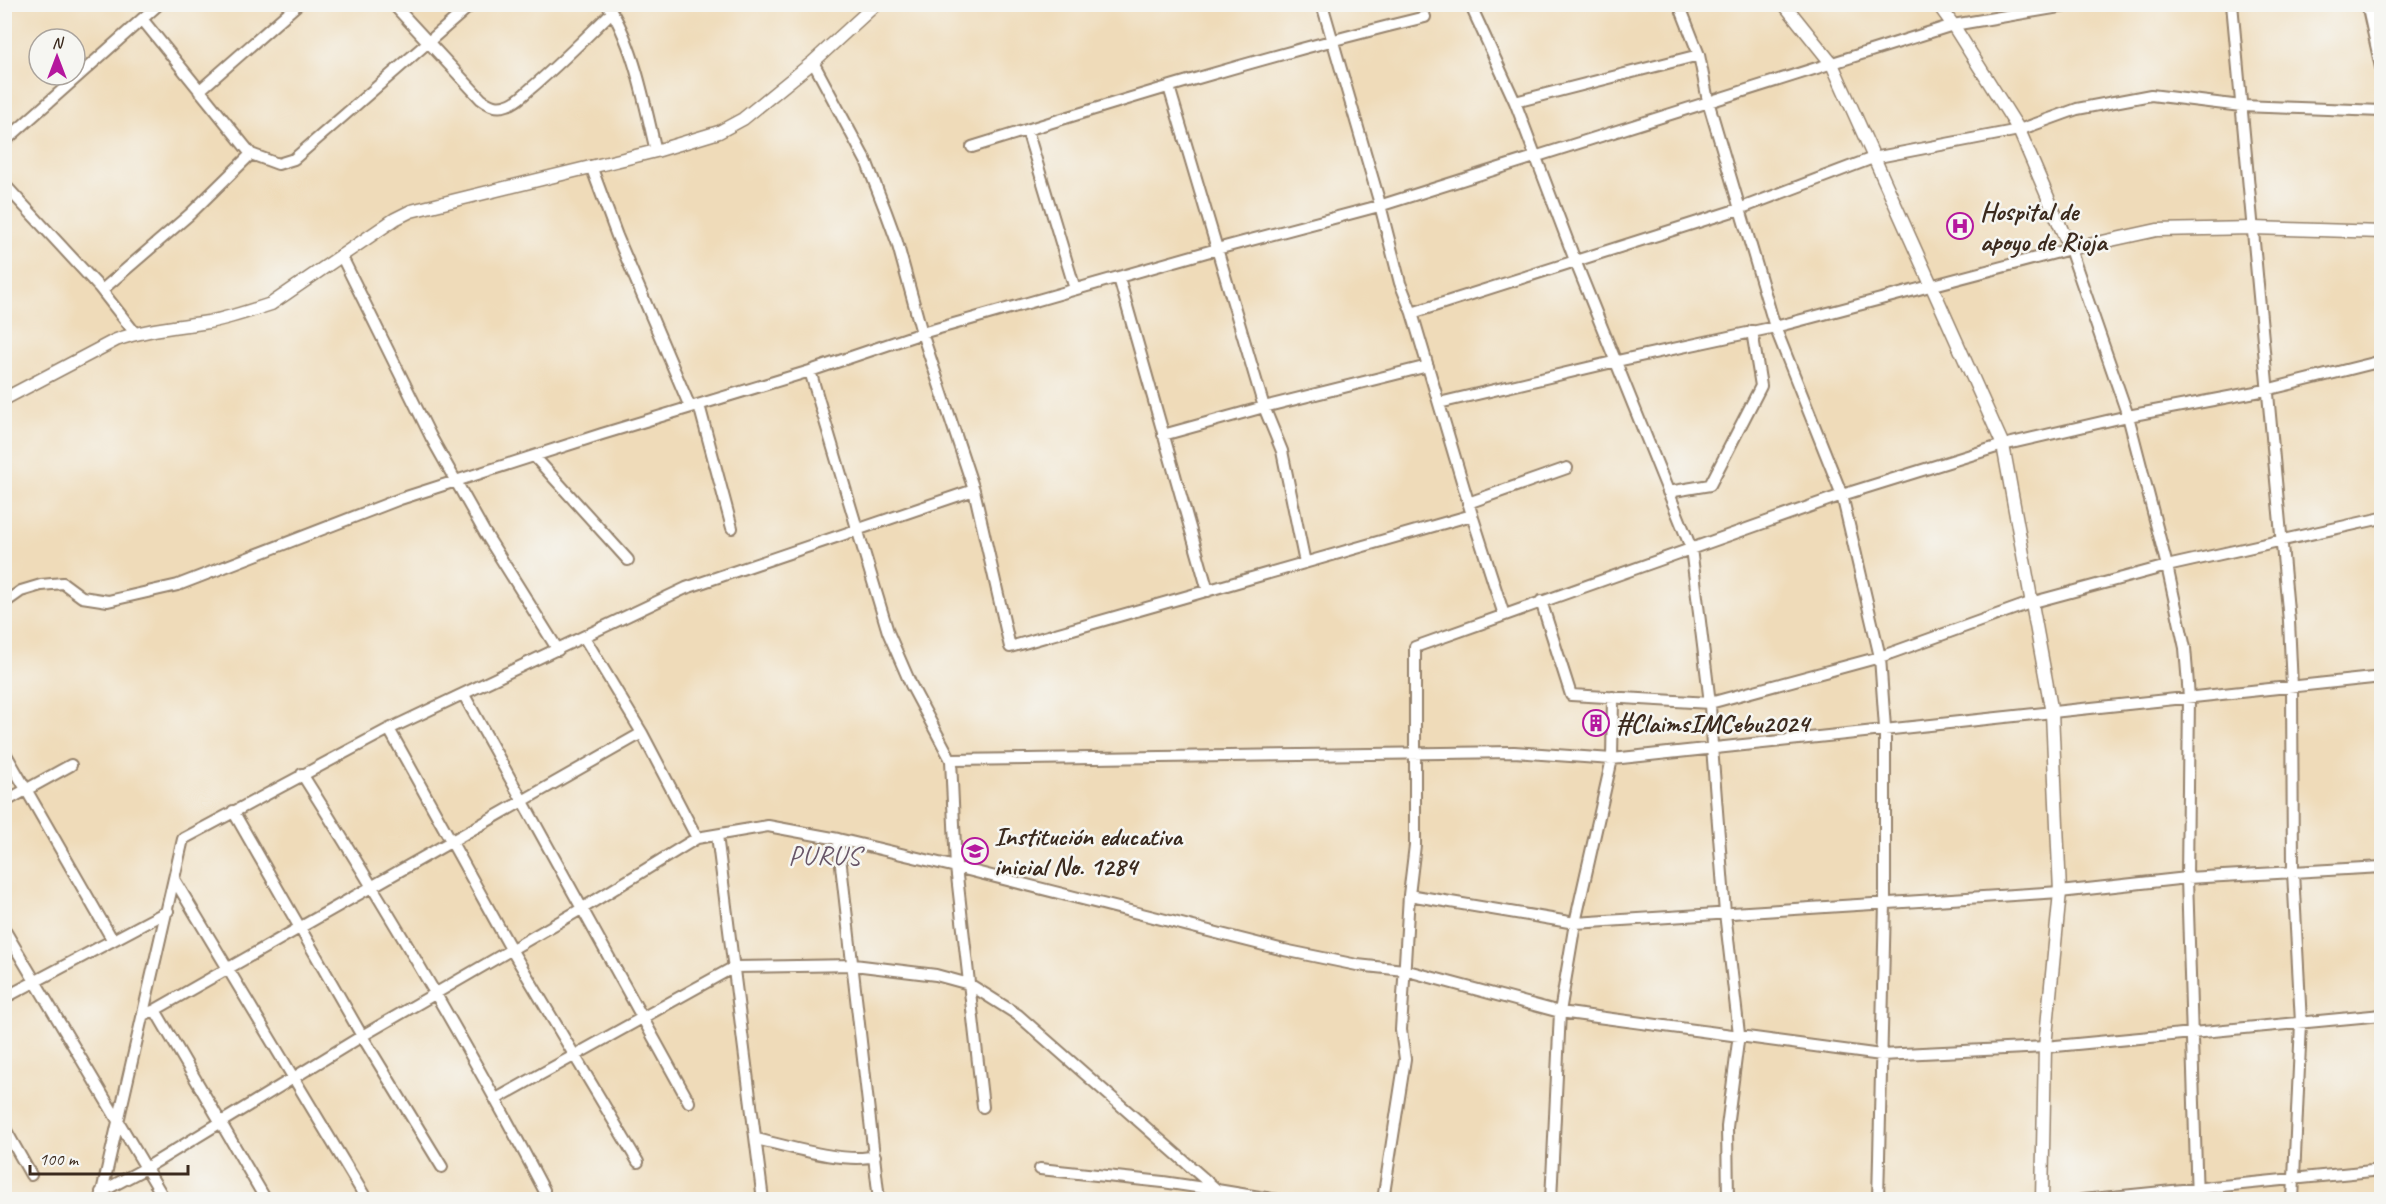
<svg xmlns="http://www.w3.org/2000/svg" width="2386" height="1204" font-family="Caveat,sans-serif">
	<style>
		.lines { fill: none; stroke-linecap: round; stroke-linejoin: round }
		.minor-casing { stroke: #95826c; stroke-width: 14 }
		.tertiary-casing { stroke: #95826c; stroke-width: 15 }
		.minor { stroke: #fff; stroke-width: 10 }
		.tertiary { stroke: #fff; stroke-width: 12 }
		.labels { text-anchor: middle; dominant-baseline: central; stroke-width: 5; stroke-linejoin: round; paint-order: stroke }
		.poi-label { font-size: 26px; font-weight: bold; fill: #3b2a1e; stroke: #f6f6f2; text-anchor: start }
		.neighbourhood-label { font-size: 27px; letter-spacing: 1.5px; fill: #685667; stroke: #f6f6f2 }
	</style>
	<rect width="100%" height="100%" fill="#f6f6f2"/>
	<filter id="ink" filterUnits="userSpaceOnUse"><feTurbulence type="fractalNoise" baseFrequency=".0167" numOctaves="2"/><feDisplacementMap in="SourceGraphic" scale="12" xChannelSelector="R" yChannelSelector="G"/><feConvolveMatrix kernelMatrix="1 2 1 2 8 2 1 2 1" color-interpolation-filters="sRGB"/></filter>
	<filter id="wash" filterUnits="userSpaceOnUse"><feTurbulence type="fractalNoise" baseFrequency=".008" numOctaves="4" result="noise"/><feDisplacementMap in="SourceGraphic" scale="24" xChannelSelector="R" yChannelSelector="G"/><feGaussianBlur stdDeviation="1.35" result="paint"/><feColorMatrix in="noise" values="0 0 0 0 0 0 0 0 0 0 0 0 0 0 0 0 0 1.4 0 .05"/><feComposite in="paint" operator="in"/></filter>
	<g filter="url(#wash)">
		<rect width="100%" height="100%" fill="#efdbb9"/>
	</g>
	<g filter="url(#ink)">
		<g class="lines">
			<defs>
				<path id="minor" d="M393 4 481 99C489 105 497 109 507 105 516 103 523 95 530 89 559 65 585 38 612 12
					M607 4C634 43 645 106 656 151
					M1322 4 1378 197 1400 283 1412 313 1472 515 1504 615
					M1470 4 1515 102 1576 263 1691 548 1710 703 1712 747 1725 913 1739 1034 1727 1127 1728 1200
					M1679 4 1699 55 1708 101 1775 327 1842 495 1880 657 1885 728V903L1878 1200
					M2232 4 2289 621 2292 687 2293 872 2301 1023 2293 1200
					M2367 4 2382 72
					M142 19 251 154
					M1169 87 1264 407 1282 451 1305 563
					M199 91 298 4
					M1515 102 1699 55
					M1027 130 1075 289
					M4 142 159 4
					M972 147C1122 100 1272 54 1425 17
					M591 166 617 236 690 407
					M4 184 99 287 135 333
					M341 255 431 437 485 533 558 650
					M1119 278 1208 591
					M102 290 189 215 251 154 278 164 294 159 472 4
					M1412 313 1739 209 1873 158 2019 130 2077 109 2151 95 2241 106 2382 111
					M810 371 888 632 911 685 951 760 956 867 983 1107
					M1439 403 1617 361 1775 327 2070 249 2128 416 2167 566 2185 648 2189 697 2187 878 2197 1200
					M699 405 732 528
					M1163 435 1264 407 1428 366
					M534 456 628 560
					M974 490 1010 647 1472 515
					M1668 492 1710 485 1761 386 1752 331
					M1468 503 1567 468
					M1541 601 1571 695 1710 703 1880 657 2030 603 2167 566 2382 518
					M4 603 21 591 41 585 63 583 82 597 108 601 178 585 400 499 602 434 810 371 922 333 1217 249 1379 206 1953 25 2077 4
					M584 637 642 733 697 838
					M464 695 689 1102
					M389 729 511 949 638 1162
					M4 751 112 939
					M951 760 1514 752 1612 759 2382 677
					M302 774C388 910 470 1048 544 1190
					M4 802 71 765
					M233 811 362 1036 442 1167
					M717 835 763 1200
					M838 839 879 1200
					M174 879 367 1200
					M1409 895 1575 923 2060 892 2187 878 2382 867
					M4 929 165 1200
					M4 998 168 911
					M155 1010 266 1200
					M143 1015 155 1010 642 733
					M496 1099 734 967 854 965 936 975 969 984 1018 1015 1217 1190 1278 1200
					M4 1127 31 1175
					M756 1139C787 1146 845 1164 875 1156
					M1040 1169 1163 1182 1217 1190 1213 1200
					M101 1192 146 1168 362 1036 583 908 697 838 768 826 838 839 956 867 1284 950 1357 965 1404 970 1560 1012 1881 1055 2045 1047 2382 1015
					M101 1196 183 839 389 729 686 588 974 490 922 333 897 242 886 212 867 163 813 62
					M1383 1200 1405 1059 1401 1030 1409 895 1415 845V647L1842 495 2003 445 2128 416 2266 390 2382 361
					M1551 1200 1560 1012 1575 923 1612 759 1613 697
					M2082 1200 2382 1170"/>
				<path id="tertiary" d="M1784 4 1832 64 2003 445 2052 713 2060 892 2045 1047 2042 1200
					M1938 4 1953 25 2019 130 2070 249 2157 230 2252 228 2382 232
					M4 399 116 340C145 329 177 327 208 322 229 318 250 311 271 304L395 219 411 211 656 151 719 132 743 119 813 62 876 4"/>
			</defs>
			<use href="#minor" class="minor-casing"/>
			<use href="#tertiary" class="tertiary-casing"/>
			<use href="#minor" class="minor"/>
			<use href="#tertiary" class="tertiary"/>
		</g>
	</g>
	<defs>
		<symbol id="hospital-ring" viewBox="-11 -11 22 22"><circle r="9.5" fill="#f6f6f2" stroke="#b5179e" stroke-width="1.5"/><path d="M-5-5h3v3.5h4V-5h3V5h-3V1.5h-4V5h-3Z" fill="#b5179e"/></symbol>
		<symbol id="building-ring" viewBox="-11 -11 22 22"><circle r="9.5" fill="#f6f6f2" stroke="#b5179e" stroke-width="1.5"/><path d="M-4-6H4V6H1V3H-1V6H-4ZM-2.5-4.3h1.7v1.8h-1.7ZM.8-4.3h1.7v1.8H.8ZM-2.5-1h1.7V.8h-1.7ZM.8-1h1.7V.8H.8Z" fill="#b5179e"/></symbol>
		<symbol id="school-ring" viewBox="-11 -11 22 22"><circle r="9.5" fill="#f6f6f2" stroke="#b5179e" stroke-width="1.5"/><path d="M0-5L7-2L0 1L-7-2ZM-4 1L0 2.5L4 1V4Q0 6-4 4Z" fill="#b5179e"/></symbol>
	</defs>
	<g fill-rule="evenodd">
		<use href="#hospital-ring" x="1945" y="211" width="30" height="30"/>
		<use href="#building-ring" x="1581" y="708" width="30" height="30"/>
		<use href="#school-ring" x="960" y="836" width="30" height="30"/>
	</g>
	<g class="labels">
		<g class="poi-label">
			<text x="1980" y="211">Hospital de<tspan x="1980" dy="30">apoyo de Rioja</tspan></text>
			<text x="1616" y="723">#ClaimsIMCebu2024</text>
			<text x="994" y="836">Institución educativa<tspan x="994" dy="30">inicial No. 1284</tspan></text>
		</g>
		<g class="neighbourhood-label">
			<text x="825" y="855">PURUS</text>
		</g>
	</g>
	<rect width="2386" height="1204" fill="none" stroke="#f6f6f2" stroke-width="24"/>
	<g transform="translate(57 57)"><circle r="28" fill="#f6f6f2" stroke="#aba49d" stroke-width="1.5"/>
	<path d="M0-4.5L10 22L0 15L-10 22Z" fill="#b5179e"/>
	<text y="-9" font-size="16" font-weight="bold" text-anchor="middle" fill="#3b2a1e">N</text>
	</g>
	<path d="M30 1165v9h158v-9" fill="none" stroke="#3b2a1e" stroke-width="3"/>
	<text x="39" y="1165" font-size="18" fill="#3b2a1e" stroke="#f6f6f2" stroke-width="4.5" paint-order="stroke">100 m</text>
</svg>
